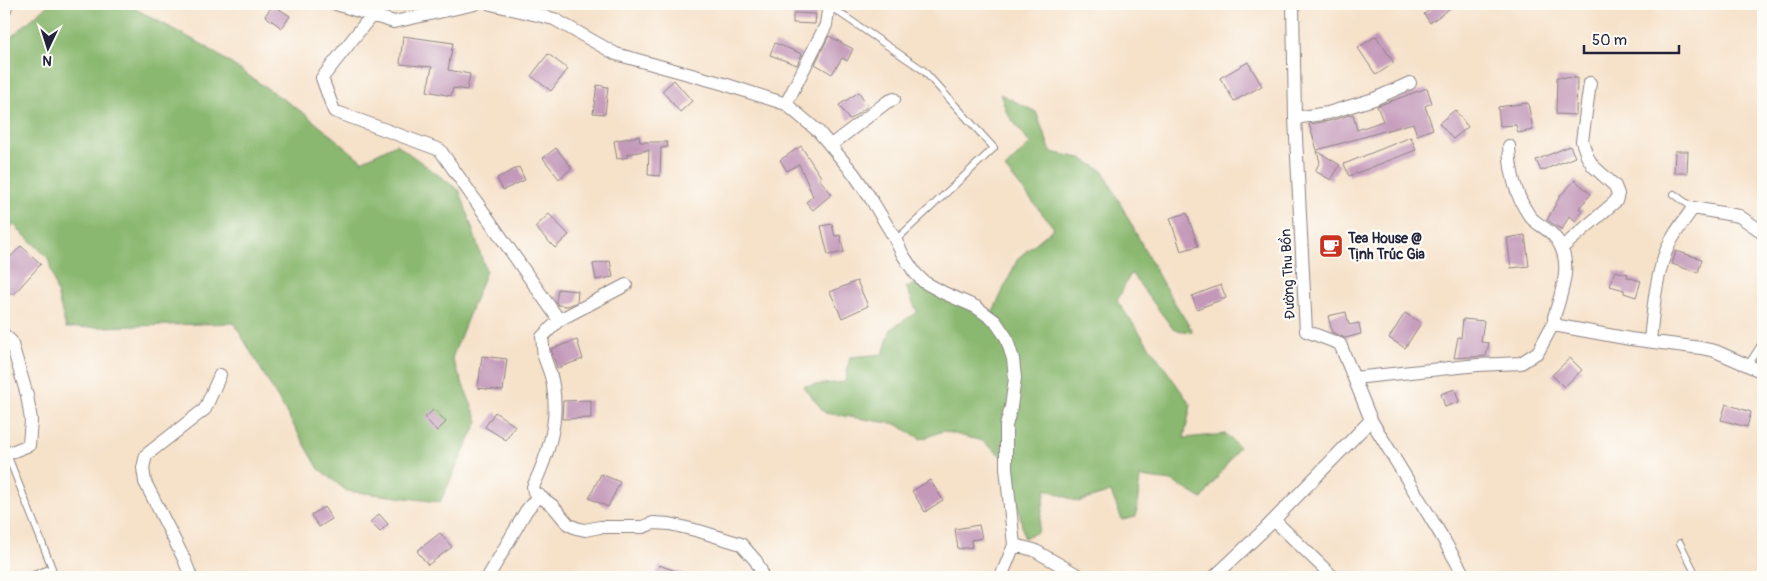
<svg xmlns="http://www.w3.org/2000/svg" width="1767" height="581" font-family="Pangolin,sans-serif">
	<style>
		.forest { fill: #8ab870; stroke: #566d56 }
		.building { fill: #c398b9 }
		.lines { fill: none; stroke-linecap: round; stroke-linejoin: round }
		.lane-casing { stroke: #8c8282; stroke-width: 8 }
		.street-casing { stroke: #8c8282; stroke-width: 14 }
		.lane { stroke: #fff; stroke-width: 6 }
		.street { stroke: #fff; stroke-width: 12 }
		.labels { text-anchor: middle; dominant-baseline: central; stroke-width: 4.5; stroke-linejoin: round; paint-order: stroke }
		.poi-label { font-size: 14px; font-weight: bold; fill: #22223b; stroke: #fdfcf7; text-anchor: start }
		.street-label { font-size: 14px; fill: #22223b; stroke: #fdfcf7 }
	</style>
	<rect width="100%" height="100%" fill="#fdfcf7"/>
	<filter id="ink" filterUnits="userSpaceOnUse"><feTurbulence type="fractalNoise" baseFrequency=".02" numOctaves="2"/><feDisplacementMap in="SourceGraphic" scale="10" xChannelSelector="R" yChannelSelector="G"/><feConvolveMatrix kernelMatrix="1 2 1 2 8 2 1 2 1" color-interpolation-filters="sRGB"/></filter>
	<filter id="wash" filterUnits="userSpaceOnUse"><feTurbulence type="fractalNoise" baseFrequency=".0096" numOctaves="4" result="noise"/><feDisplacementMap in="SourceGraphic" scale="20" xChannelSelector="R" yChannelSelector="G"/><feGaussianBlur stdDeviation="1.12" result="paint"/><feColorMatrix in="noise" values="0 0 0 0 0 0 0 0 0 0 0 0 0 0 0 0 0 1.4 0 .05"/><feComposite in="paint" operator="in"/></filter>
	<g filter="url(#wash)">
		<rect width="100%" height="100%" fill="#f6e1c9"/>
		<path class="forest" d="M49 4H126L205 46 305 114 362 161 396 144 460 191 486 271 452 358 478 421 440 502 347 491 319 469 234 323 66 328 48 258 14 225 4 231V43Z
			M1000 94 1036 112 1051 152 1081 158 1103 171 1163 284 1193 332 1174 330 1131 273 1117 301 1191 405 1184 438 1226 434 1239 447 1202 499 1172 481 1140 477 1136 517 1122 520 1111 492 1078 502 1046 489 1038 532 1024 538 1011 464 983 441 943 431 921 439 896 424 825 413 803 386 845 382 850 357 883 354 891 329 917 312 906 287 927 281 992 314 1018 258 1054 228 1005 168 1030 144 1007 113Z"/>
		<g id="blocks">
			<path class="building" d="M1439 4H1456L1430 23 1424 14Z
				M273 5 290 16 282 28 265 16Z
				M793 13 816 14 815 24 793 23Z
				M403 36 453 43 448 70 470 74 467 90 453 88 451 96 427 91 432 67 400 64Z
				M829 36 853 49 847 61 842 58 832 74 815 64Z
				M1376 36 1394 63 1376 75 1358 48Z
				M775 43 802 54 797 65 770 55Z
				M548 54 568 69 551 91 531 76Z
				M1248 62 1262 86 1234 101 1220 78Z
				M1557 77 1577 78 1576 115 1556 114Z
				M674 80 692 101 680 112 662 91Z
				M597 85 608 87 605 114 593 113Z
				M1427 88 1432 103 1425 106 1433 129 1417 135 1413 123 1317 150 1309 124 1330 121 1353 114 1357 130 1383 121 1377 106Z
				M859 92 868 106 849 120 839 105Z
				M1528 103 1533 130 1518 133 1516 125 1500 126 1498 107Z
				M1455 110 1468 127 1453 139 1439 123Z
				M639 136 640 142H667L668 147 661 148 660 176 648 175 649 150 627 154 628 157 617 159 614 141Z
				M1411 137 1416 150 1349 176 1344 164Z
				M801 146 821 177 819 179 832 194 813 210 806 202 813 196 799 164 787 171 780 160Z
				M1570 146 1575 157 1541 171 1536 160Z
				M556 148 572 168 559 179 543 158Z
				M1317 151 1340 165 1331 180 1315 171 1320 162Z
				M1675 151H1688L1687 173H1674Z
				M519 167 525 180 503 190 497 178Z
				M1575 180 1591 194 1579 208 1583 211 1576 221 1569 216 1562 230 1547 220 1560 196Z
				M1187 213 1198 246 1181 251 1170 218Z
				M549 214 569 235 555 248 535 227Z
				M832 224 835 236 840 235 844 252 828 255 821 226Z
				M1525 235 1529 266 1511 268 1507 238Z
				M21 246 41 264 13 295 4 287V282L8 277 4 274V264Z
				M1676 251 1702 259 1698 273 1672 264Z
				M610 261 613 277 596 280 593 264Z
				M1615 271 1628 274 1627 277 1641 281 1636 297 1624 293V290L1610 286Z
				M857 281 868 306 842 318 830 292Z
				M1221 285 1226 298 1197 309 1192 296Z
				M558 289 578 291 577 302 568 306 558 305 556 302Z
				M1346 312 1349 325 1359 323 1361 334 1345 338 1332 332 1328 316Z
				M1405 313 1421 323 1405 348 1389 338Z
				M1463 319 1484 321 1481 342 1489 343 1486 356 1454 358 1458 337 1461 338Z
				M577 340 583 359 557 368 551 349Z
				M482 356 507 359 503 391 478 388Z
				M1570 358 1582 370 1564 387 1552 375Z
				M1455 389 1459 402 1445 407 1441 394Z
				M591 400V418L562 419 563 401Z
				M1726 404 1751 412 1747 427 1721 420Z
				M434 409 446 422 437 431 425 418Z
				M495 412 515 426 506 440 485 427Z
				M601 474 620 482 608 507 589 498Z
				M930 480 943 500 925 512 912 491Z
				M324 507 332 519 319 527 311 515Z
				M379 514 388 524 380 532 370 522Z
				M979 525 982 538 971 540 972 547 958 549 955 529Z
				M440 533 452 547 428 565 417 551Z
				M659 565 690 576V577H655Z"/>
		</g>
	</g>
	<g filter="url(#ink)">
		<use href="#blocks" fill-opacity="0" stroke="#8c8282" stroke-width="1"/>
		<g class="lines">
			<defs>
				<path id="lane" d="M828 5 923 70 994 148 896 240
					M4 21 10 4
					M1674 194 1693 208
					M1748 365 1763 342
					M7 454 52 568 28 577
					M1680 543 1697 577"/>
				<path id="street" d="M336 4 394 22 475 4
					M491 4 554 19 616 54 724 84 786 104 819 132 854 174 871 199 894 237 903 255 915 273 924 282 944 293 976 307 995 321 1006 337 1013 359 1015 378 1011 407 1006 426V468L1014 545 1001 577
					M1293 4 1295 118 1306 331 1340 344 1371 420 1441 535 1465 577
					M371 16 322 78 334 111 440 150 559 320
					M786 104 826 25 828 11 827 4
					M1295 118 1328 113 1374 99 1410 83
					M831 145 887 102 894 99
					M1509 146C1510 170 1514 194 1529 215 1534 223 1545 227 1552 234 1575 257 1563 289 1554 317V322L1559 326 1630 339 1701 348 1715 351 1763 372
					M1563 247 1616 201 1618 194 1615 186 1593 166 1587 156 1582 141 1590 83
					M626 285 559 320 542 337C543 343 543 350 544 356 547 366 552 375 553 386 559 422 548 455 533 487L534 492 553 506 568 524 576 528 585 530 600 527H643L653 523 670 524 699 531 741 544 756 561 761 571V577
					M4 335 11 341 27 395 31 420 29 445 4 455
					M1650 341C1653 312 1655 282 1665 254 1671 237 1683 222 1693 208L1739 216 1761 231 1763 234
					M1354 378 1478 365 1521 363 1538 352 1554 322
					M1274 520 1333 577
					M1014 545 1034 550 1081 577
					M191 577 184 559 145 482 143 468 146 455 205 409 220 375
					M488 577 526 511 539 495
					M1214 577 1266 528 1371 420"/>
			</defs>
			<use href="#lane" class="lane-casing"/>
			<use href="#street" class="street-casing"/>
			<use href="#lane" class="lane"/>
			<use href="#street" class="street"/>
		</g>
	</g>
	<defs>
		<symbol id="cafe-square" viewBox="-11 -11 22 22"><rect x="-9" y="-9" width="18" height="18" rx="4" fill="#c8321e" stroke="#fdfcf7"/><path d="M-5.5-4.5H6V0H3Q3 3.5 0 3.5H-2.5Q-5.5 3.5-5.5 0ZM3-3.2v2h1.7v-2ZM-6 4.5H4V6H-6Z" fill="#fff"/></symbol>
	</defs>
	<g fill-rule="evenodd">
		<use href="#cafe-square" x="1317" y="232" width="28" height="28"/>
	</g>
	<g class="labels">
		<g class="poi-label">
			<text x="1348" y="238">Tea House @<tspan x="1348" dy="16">Tịnh Trúc Gia</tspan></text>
		</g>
		<g class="street-label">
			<text transform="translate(1288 274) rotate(-93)">Đường Thu Bồn</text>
		</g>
	</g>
	<rect width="1767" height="581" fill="none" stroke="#fdfcf7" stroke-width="20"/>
	<g transform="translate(48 48) rotate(184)" stroke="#fdfcf7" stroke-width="4" paint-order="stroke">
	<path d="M0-4L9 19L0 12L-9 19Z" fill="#22223b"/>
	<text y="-8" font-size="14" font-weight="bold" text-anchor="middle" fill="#22223b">N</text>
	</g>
	<path d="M1584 45v8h95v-8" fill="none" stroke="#22223b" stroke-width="2.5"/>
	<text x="1592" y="45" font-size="15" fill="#22223b" stroke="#fdfcf7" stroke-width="4" paint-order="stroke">50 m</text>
</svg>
